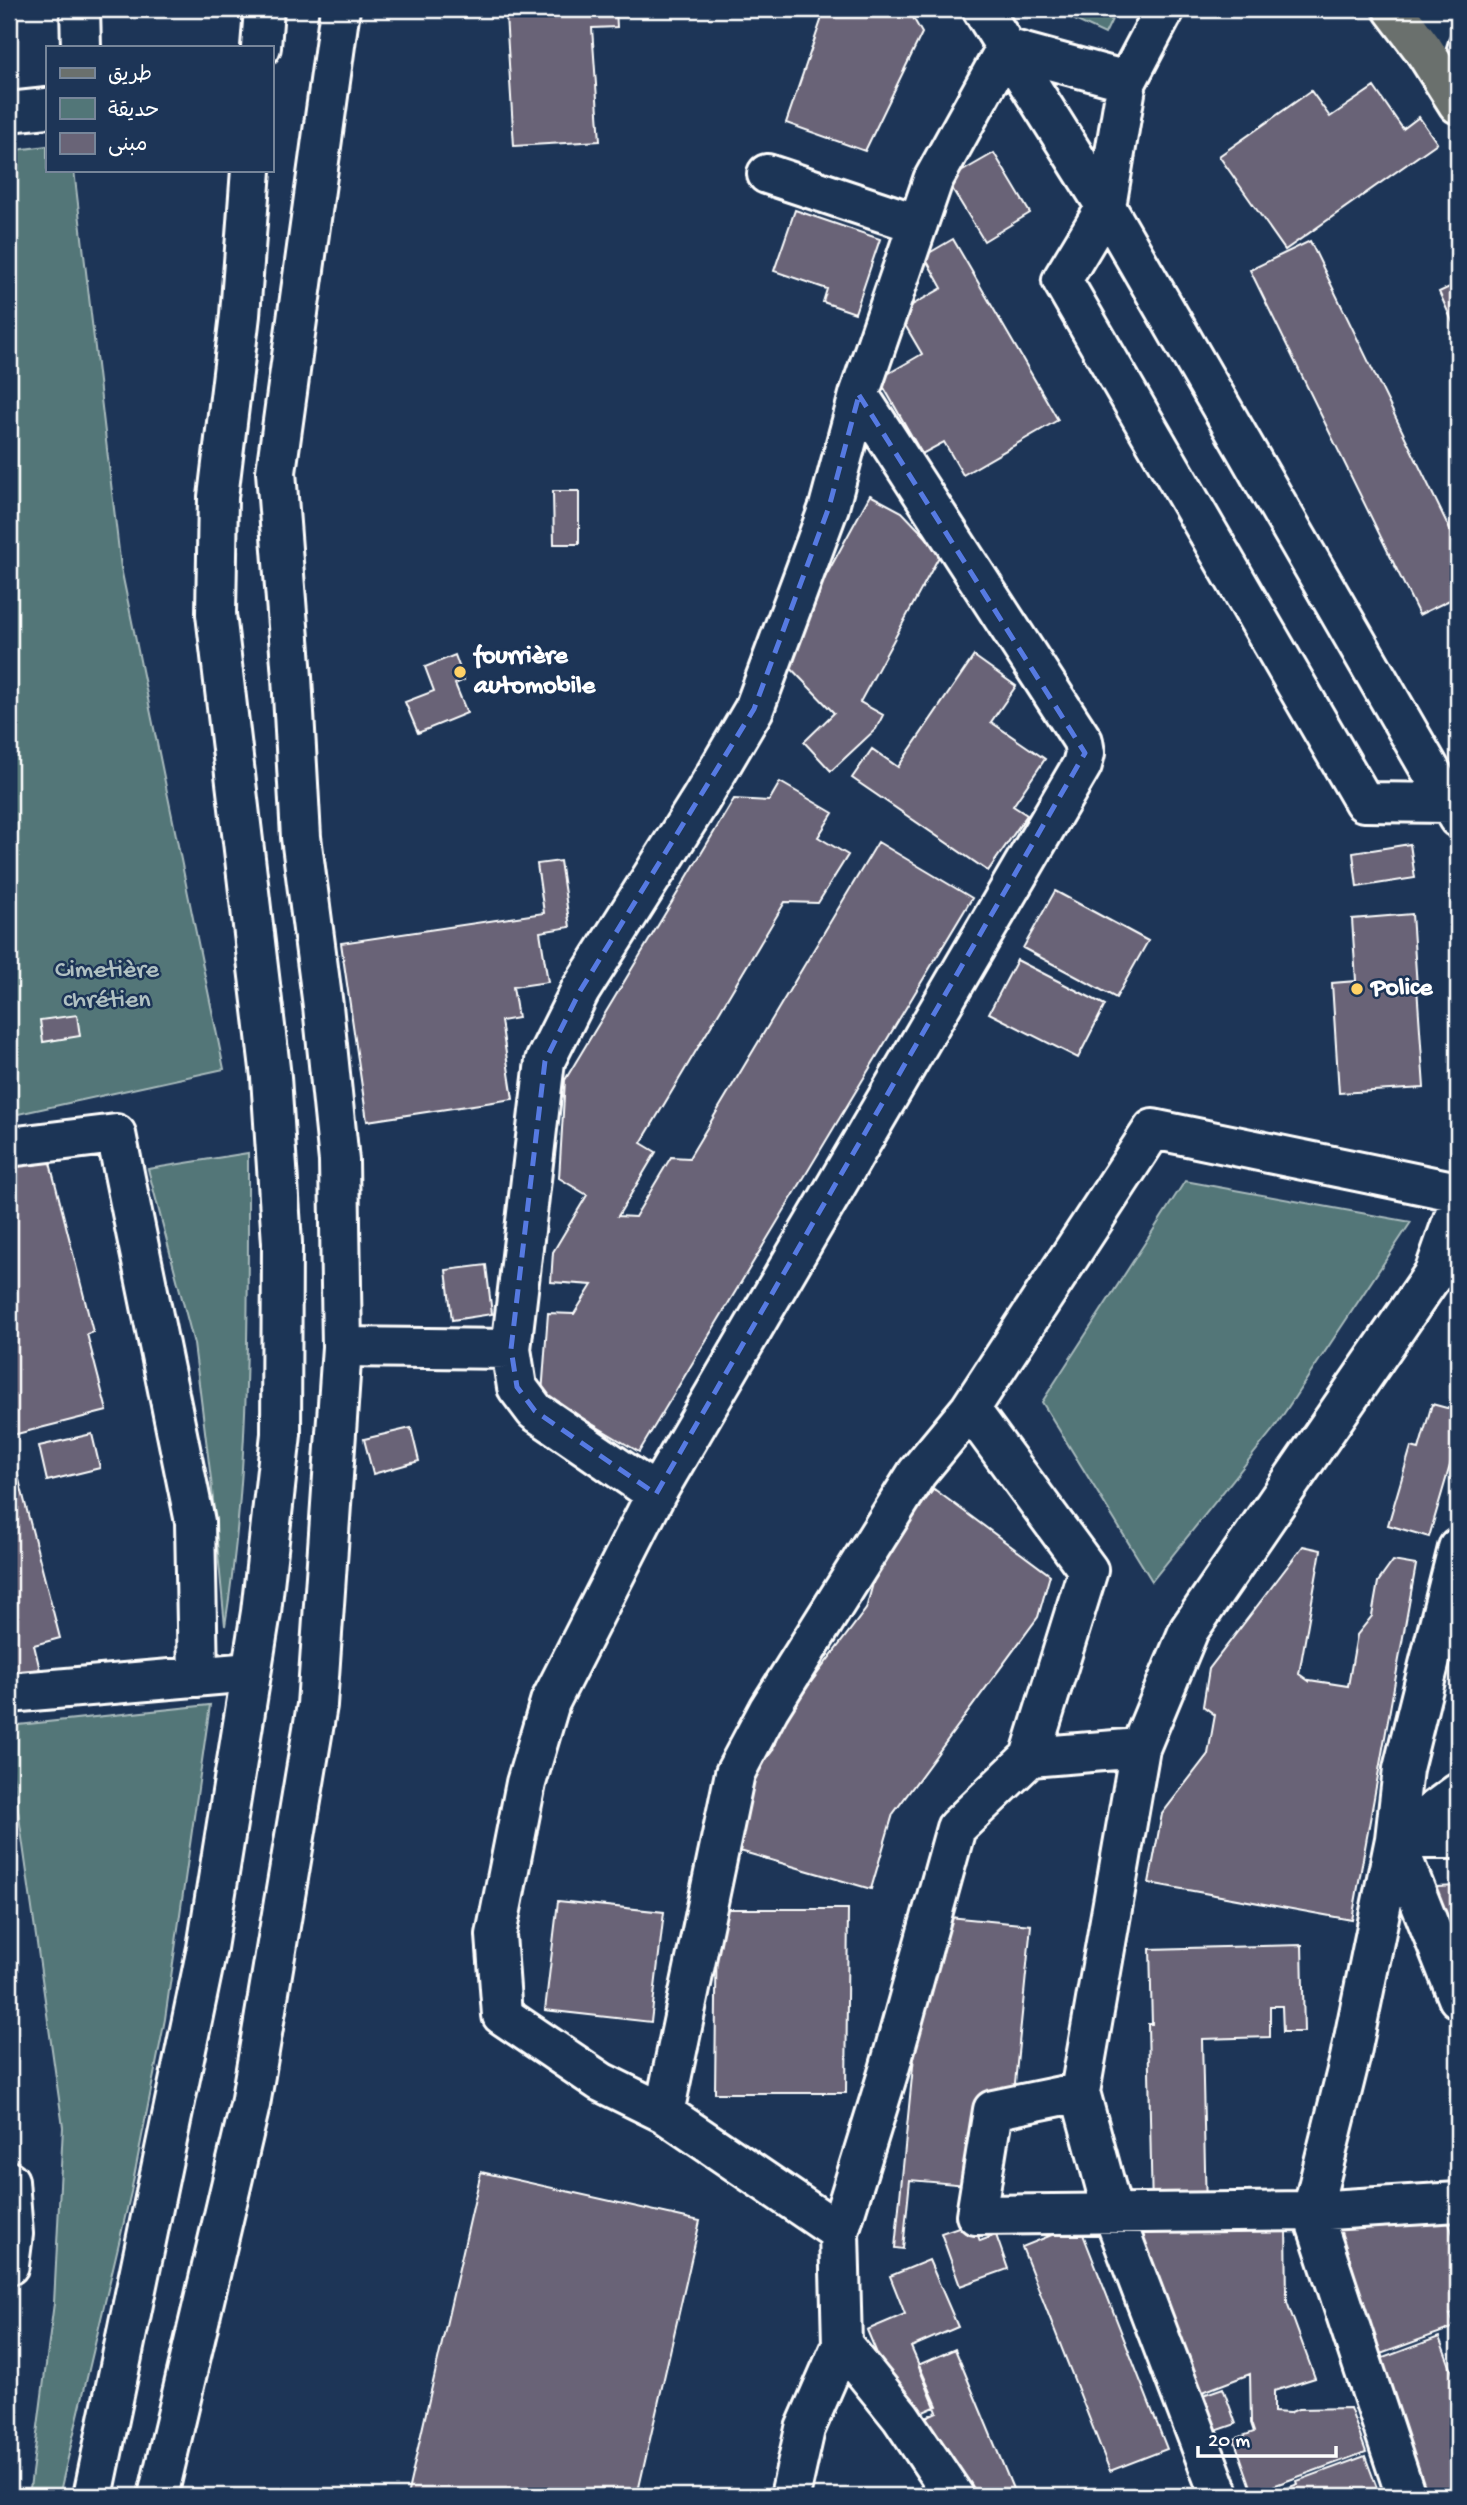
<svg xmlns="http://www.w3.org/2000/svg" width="1467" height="2505" font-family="'Gochi Hand','Playpen Sans Arabic',sans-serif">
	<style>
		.green { fill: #527678; stroke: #a8babc; stroke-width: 2 }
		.building { fill: #696477; stroke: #fff; stroke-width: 2 }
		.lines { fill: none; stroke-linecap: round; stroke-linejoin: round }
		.street-casing { stroke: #fff; stroke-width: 44 }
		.secondary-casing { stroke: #fff; stroke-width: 44 }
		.primary-casing { stroke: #fff; stroke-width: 44 }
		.street { stroke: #1d3557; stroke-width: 38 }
		.secondary { stroke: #1d3557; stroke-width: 38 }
		.primary { stroke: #6a706d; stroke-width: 38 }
		.marked { fill: none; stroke: #567ae2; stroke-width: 5; stroke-dasharray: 14 9; stroke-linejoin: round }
		.poi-dot { fill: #ffd166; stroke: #1d3557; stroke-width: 2.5 }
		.labels { text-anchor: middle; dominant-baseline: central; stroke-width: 5; stroke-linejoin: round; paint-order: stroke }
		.poi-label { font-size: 26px; font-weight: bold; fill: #fff; stroke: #1d3557; text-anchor: start }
		.park-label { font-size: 26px; fill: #b1c1c2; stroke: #1d3557 }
	</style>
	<rect width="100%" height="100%" fill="#1d3557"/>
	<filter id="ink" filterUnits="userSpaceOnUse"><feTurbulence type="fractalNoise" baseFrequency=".0143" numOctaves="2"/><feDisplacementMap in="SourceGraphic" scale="14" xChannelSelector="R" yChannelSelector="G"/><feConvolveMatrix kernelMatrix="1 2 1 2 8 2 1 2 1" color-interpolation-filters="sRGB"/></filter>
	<g filter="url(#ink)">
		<path class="green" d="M1051 9H1117L1105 34Z
			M47 146V170H74L121 568 224 1069 9 1116V151Z
			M248 1153C248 1313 250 1468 225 1626L211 1479 194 1344 148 1169Z
			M1185 1181 1411 1222 1275 1427 1152 1581 1042 1402Z
			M210 1705 165 2019 131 2192 59 2496H29L54 2303 63 2127 9 1746V1726Z"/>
		<path class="building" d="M559 9H616L617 27 592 28 600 141 514 146 506 15 560 12Z
			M825 9H908L922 33 865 151 786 123Z
			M1374 87 1403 129 1419 117 1437 143 1285 250 1219 156 1311 91 1330 117Z
			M994 153 1030 213 984 241 947 180Z
			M795 210 880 239 855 313 823 302 827 289 774 271Z
			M953 239 1058 420 963 475 944 442 922 454 879 379 922 354 898 313 942 288 924 256Z
			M1310 241 1458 546V596L1419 615 1250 270Z
			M1458 283V334L1439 292Z
			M553 491H579V544H554Z
			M870 495 902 512 941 553 860 702 883 715 876 729 831 771 804 742 834 713 781 658Z
			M455 655 464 680 455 684 467 713 418 733 405 702 434 691 425 667Z
			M974 656 1016 686 991 722 1045 759 1013 806 1027 815 988 871 852 778 872 749 898 767Z
			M780 782 833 813 818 837 848 855 818 903 785 902 641 1143 656 1152 618 1216 635 1217 671 1157 689 1158 878 842 972 898 639 1452 542 1394 548 1313 574 1314 592 1285 551 1282 553 1252 587 1195 559 1178 565 1080 734 799 769 801Z
			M1410 844 1415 878 1357 887 1353 853Z
			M560 861 570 927 540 932 548 982 513 987 518 1018 501 1021 513 1099 367 1121 341 943 544 913 537 864Z
			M1055 891 1148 941 1116 998 1023 948Z
			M1412 914 1424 1088 1339 1093 1332 983 1356 981 1352 919Z
			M1017 960 1105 1005 1078 1058 989 1013Z
			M77 1015 80 1036 43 1042 40 1020Z
			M46 1147 93 1332 87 1334 107 1411 9 1436V1157Z
			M486 1265 492 1314 452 1320 446 1270Z
			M1432 1404 1458 1411V1438L1429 1537 1388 1525 1411 1447 1419 1449Z
			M411 1428 419 1461 373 1474 364 1439Z
			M92 1434 100 1468 47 1481 39 1446Z
			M9 1441 60 1638 34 1645 40 1670 9 1678Z
			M934 1489 1050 1575 1038 1617 893 1814 871 1889 733 1849 753 1777 773 1750 781 1722 866 1609 879 1561Z
			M1303 1546 1321 1550 1299 1674 1309 1681V1680L1348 1686 1357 1635 1372 1616 1378 1582 1393 1561 1416 1565 1352 1920 1149 1883 1162 1814 1208 1754 1215 1715 1203 1706 1209 1669Z
			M1458 1886V1961H1439L1436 1887Z
			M558 1901 664 1912 651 2022 545 2010Z
			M717 1909H848L846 2093H715Z
			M928 1915 1031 1925 1013 2103 975 2100 967 2185 910 2180 903 2249 895 2248Z
			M1302 1945 1304 2032H1283L1282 2006H1270V2037L1202 2039 1206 2210 1152 2211 1148 2024H1152L1150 1949Z
			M481 2172 700 2221 637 2496H407Z
			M1441 2201 1458 2248V2312L1450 2314 1455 2327 1364 2360 1310 2211Z
			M1458 2221V2238L1453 2223Z
			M973 2222 980 2241 996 2235 1008 2269 960 2286 941 2233Z
			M1286 2222 1287 2302 1315 2378 1274 2391V2412L1289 2413 1298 2409 1350 2408 1366 2452 1273 2486 1251 2487 1234 2439 1254 2432 1251 2423 1250 2374 1195 2395 1142 2247 1141 2224Z
			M1079 2224 1167 2449 1110 2471 1022 2247Z
			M929 2260 958 2327 911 2347 937 2406 905 2420 867 2330 905 2314 890 2276Z
			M1439 2337 1458 2387V2496H1421L1372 2362Z
			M955 2349 1016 2496H940L910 2424 937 2412 918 2365Z
			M1223 2388 1236 2424 1207 2434 1194 2398Z
			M1365 2456 1380 2496H1266L1298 2484 1297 2481Z"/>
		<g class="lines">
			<defs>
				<path id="street" d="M80 9 81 47
					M982 9 1106 207 1458 818
					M1165 9 1127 81 1106 207 1062 280 1364 802 1452 803
					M1424 50 1437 9
					M9 112 47 108
					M767 174 918 224
					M9 1147 116 1134 195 1522 198 1677
					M342 1347 511 1349
					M970 1409 1088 1570 1030 1757
					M656 1494 535 1411 517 1387 511 1349 545 1061 580 991 701 799 754 709 829 507 859 395 933 180 1006 48 1127 81
					M9 1693 251 1672
					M1395 1839 1458 1998
					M1395 1839 1458 1793
					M1395 1839H1458
					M1080 2092 993 2110 976 2215 1312 2211 1458 2202
					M664 2113 735 1773 769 1709 917 1473 970 1409 1153 1129 1458 1192
					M839 2232 664 2113 601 2082 502 2015 496 1935 526 1783 550 1702 656 1494 1082 765 1085 753 1083 741 859 395
					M842 2344 901 2417 954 2496
					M790 2496 805 2429 842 2344 839 2232 889 2070 956 1828 1030 1757 1140 1748
					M1220 2496 1113 2214 1080 2092 1140 1748 1189 1630 1434 1273 1458 1205
					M1406 2496 1312 2211 1350 2058 1395 1839 1403 1769 1458 1548"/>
				<path id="secondary" d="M261 47 264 9
					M9 2181 13 2234 9 2265
					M93 2496 207 1948 261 1612 281 1434 282 1243 271 1077 216 614 218 497 240 315 251 170
					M158 2496 250 2105 317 1705 342 1347 339 1161 323 1006 301 837 292 677 276 472 340 9"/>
				<path id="primary" d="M1393 9 1424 50 1458 104"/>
			</defs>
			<use href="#street" class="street-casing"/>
			<use href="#secondary" class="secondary-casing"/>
			<use href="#primary" class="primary-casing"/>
			<use href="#street" class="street"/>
			<use href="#secondary" class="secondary"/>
			<use href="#primary" class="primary"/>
		</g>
	</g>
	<path class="marked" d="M859 395 1085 753 656 1494 535 1411 517 1387 511 1349 545 1061 580 991 754 709 829 507Z"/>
	<g class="poi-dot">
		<circle cx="460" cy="672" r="7"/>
		<circle cx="1357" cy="989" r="7"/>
	</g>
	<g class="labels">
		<g class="poi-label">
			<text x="474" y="657">fourrière<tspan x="474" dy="30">automobile</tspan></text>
			<text x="1371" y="989">Police</text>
		</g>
		<g class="park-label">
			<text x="107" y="971">Cimetière<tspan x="107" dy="30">chrétien</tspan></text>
		</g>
	</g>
	<rect width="1467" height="2505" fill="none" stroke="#1d3557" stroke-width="35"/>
	<rect x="18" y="18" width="1432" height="2470" fill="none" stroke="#fff" stroke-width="2.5" filter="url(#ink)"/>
	<rect x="46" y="46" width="228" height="126" fill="#1d3557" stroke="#77869a" stroke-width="2"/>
	<rect x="60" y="68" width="35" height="10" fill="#6a706d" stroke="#77869a" stroke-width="2"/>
	<text x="108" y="80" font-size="21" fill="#ffffff">طريق</text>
	<rect x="60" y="98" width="35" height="21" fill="#527678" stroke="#77869a" stroke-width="2"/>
	<text x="108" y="116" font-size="21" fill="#ffffff">حديقة</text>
	<rect x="60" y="133" width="35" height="21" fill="#696477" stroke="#77869a" stroke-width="2"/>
	<text x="108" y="150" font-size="21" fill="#ffffff">مبنى</text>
	<path d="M1198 2446v10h138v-10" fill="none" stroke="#ffffff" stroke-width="3.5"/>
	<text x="1208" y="2446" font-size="21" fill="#ffffff" stroke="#1d3557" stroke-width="5" paint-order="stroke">20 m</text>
</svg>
